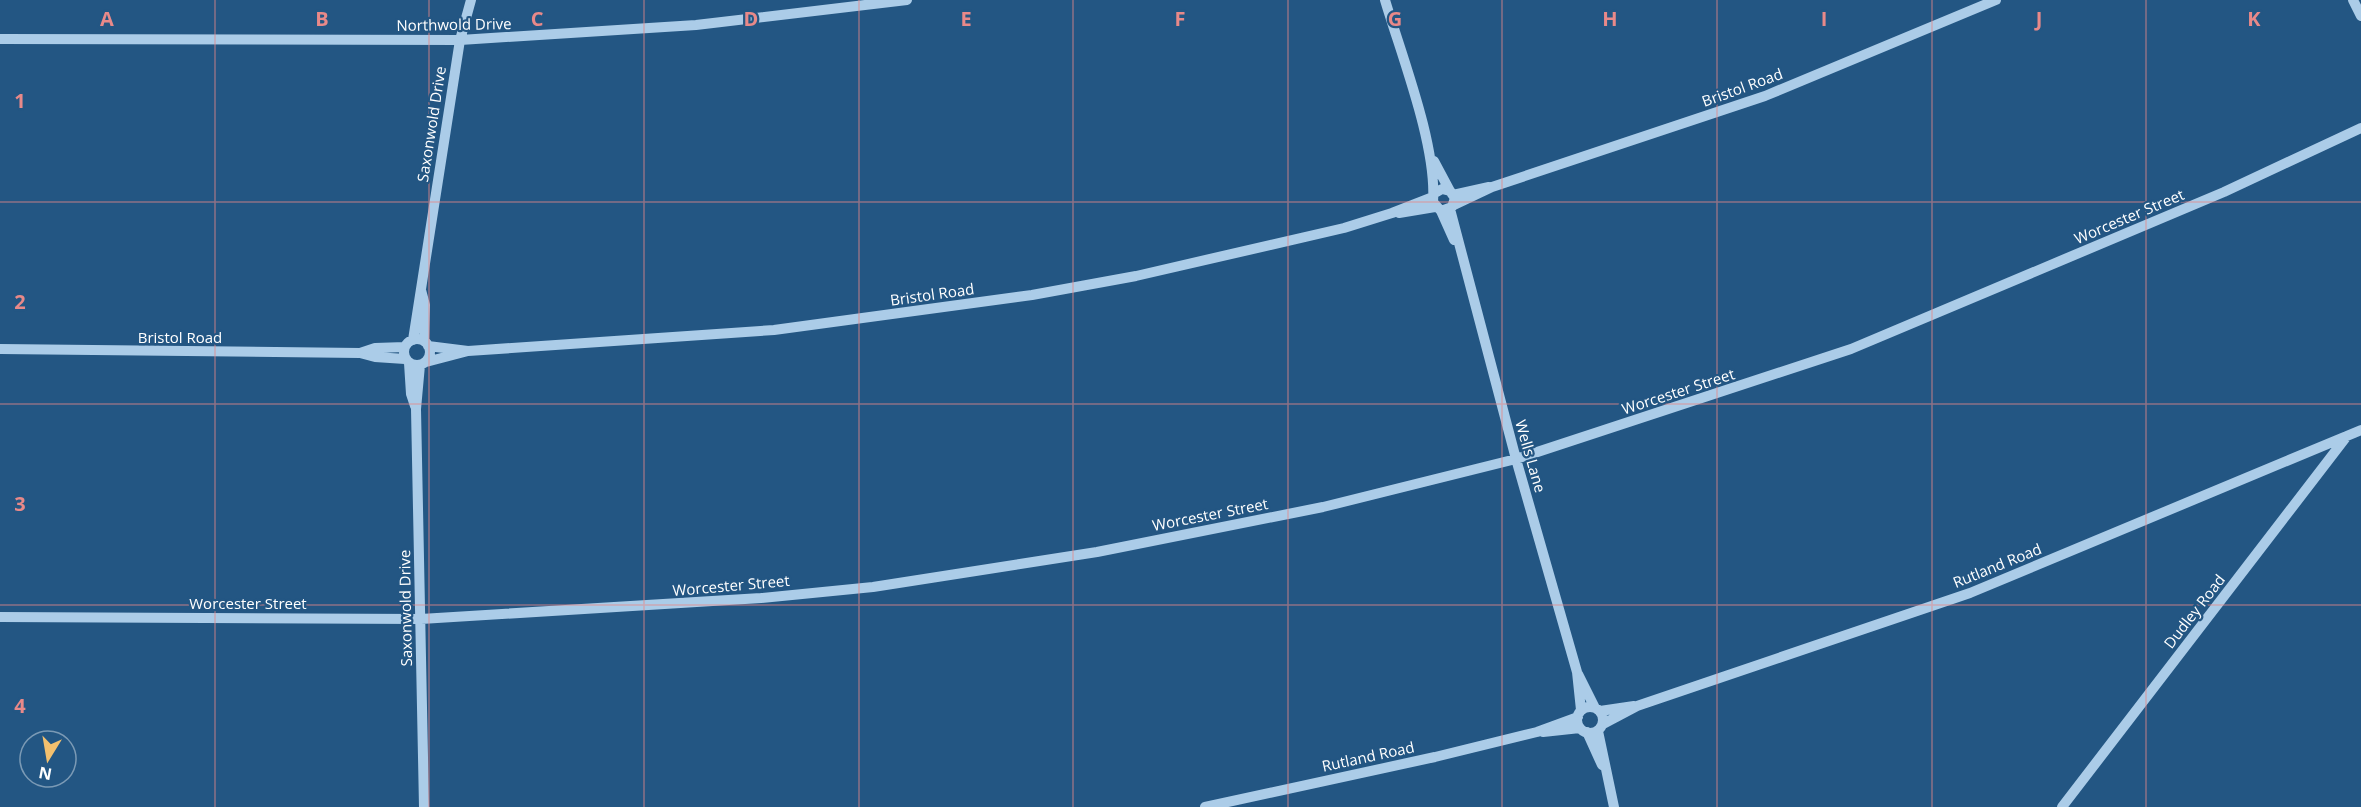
<svg xmlns="http://www.w3.org/2000/svg" width="2361" height="807" font-family="'Open Sans',sans-serif">
	<style>
		.lines { fill: none; stroke-linecap: round; stroke-linejoin: round }
		.minor { stroke: #abcce8; stroke-width: 10 }
		.grid { fill: none; stroke: #e88989; stroke-width: 1.5; stroke-opacity: 0.55 }
		.labels { text-anchor: middle; dominant-baseline: central; stroke-width: 4.5; stroke-linejoin: round; paint-order: stroke }
		.street-label { font-size: 15px; fill: #fff; stroke: #235683 }
		.grid-label { font-size: 20px; text-anchor: middle; font-weight: bold; fill: #e88989; stroke: #235683; stroke-width: 4.5; stroke-linejoin: round; paint-order: stroke }
	</style>
	<rect width="100%" height="100%" fill="#235683"/>
	<g class="lines">
		<path class="minor" d="M1385 0C1402 57 1437 146 1433 202L1441 211 1452 207 1455 198 1450 191 1442 189 1435 193
			M2353 0 2361 16
			M0 39 460 40 696 25 907 0
			M1434 161 1450 191
			M1453 195 1489 187
			M1454 205 1492 187 1765 96 1996 0
			M1450 209 1516 459 1577 672 1581 710
			M1441 211 1454 240
			M1399 213 1435 207
			M421 290 425 305 424 341
			M404 352a13 13 0 1 1 26 0a13 13 0 1 1-26 0Z
			M413 340 460 40 471 0
			M428 346 468 351
			M0 349 360 353 375 357 405 359
			M360 353 375 348 405 347
			M426 362 468 351 774 330 1032 295 1136 276 1344 228 1392 213 1433 197
			M409 363 411 394 415 406
			M420 365 416 409 424 807
			M0 617 421 619 761 598 873 587 1097 552 1323 507 1516 459 1851 349 2224 192 2361 128
			M1578 674 1595 708
			M1577 720a13 13 0 1 1 26 0a13 13 0 1 1-26 0Z
			M1600 711 1634 706
			M1603 724 1637 706 1970 593 2361 430
			M1598 731 1614 807
			M1543 732 1580 728
			M1587 732 1602 765
			M1205 807 1435 757 1537 732 1578 717
			M2062 807 2347 436"/>
	</g>
	<path class="grid" d="M215 0V807M429 0V807M644 0V807M859 0V807M1073 0V807M1288 0V807M1502 0V807M1717 0V807M1932 0V807M2146 0V807M0 202H2361M0 404H2361M0 605H2361"/>
	<g class="labels">
		<g class="street-label">
			<text transform="translate(454 24) rotate(-1)">Northwold Drive</text>
			<text transform="translate(1742 87) rotate(-20)">Bristol Road</text>
			<text transform="translate(431 124) rotate(-81)">Saxonwold Drive</text>
			<text transform="translate(2129 216) rotate(-23)">Worcester Street</text>
			<text transform="translate(932 294) rotate(-8)">Bristol Road</text>
			<text x="180" y="337">Bristol Road</text>
			<text transform="translate(1678 391) rotate(-18)">Worcester Street</text>
			<text transform="translate(1531 456) rotate(74)">Wells Lane</text>
			<text transform="translate(1210 514) rotate(-11)">Worcester Street</text>
			<text transform="translate(1997 565) rotate(-22)">Rutland Road</text>
			<text transform="translate(731 585) rotate(-5)">Worcester Street</text>
			<text x="248" y="603">Worcester Street</text>
			<text transform="translate(405 608) rotate(-91)">Saxonwold Drive</text>
			<text transform="translate(2194 611) rotate(-52)">Dudley Road</text>
			<text transform="translate(1368 756) rotate(-12)">Rutland Road</text>
		</g>
	</g>
	<g class="grid-label">
		<text x="107" y="26">A</text>
		<text x="322" y="26">B</text>
		<text x="537" y="26">C</text>
		<text x="751" y="26">D</text>
		<text x="966" y="26">E</text>
		<text x="1180" y="26">F</text>
		<text x="1395" y="26">G</text>
		<text x="1610" y="26">H</text>
		<text x="1824" y="26">I</text>
		<text x="2039" y="26">J</text>
		<text x="2254" y="26">K</text>
		<text x="20" y="108">1</text>
		<text x="20" y="309">2</text>
		<text x="20" y="511">3</text>
		<text x="20" y="713">4</text>
	</g>
	<g transform="translate(48 759) rotate(191)"><circle r="28" fill="#235683" stroke="#7b9ab5" stroke-width="1.5"/>
	<path d="M0-4.5L10 22L0 15L-10 22Z" fill="#f3c06e"/>
	<text y="-9" font-size="16" font-weight="bold" text-anchor="middle" fill="#ffffff">N</text>
	</g>
</svg>
